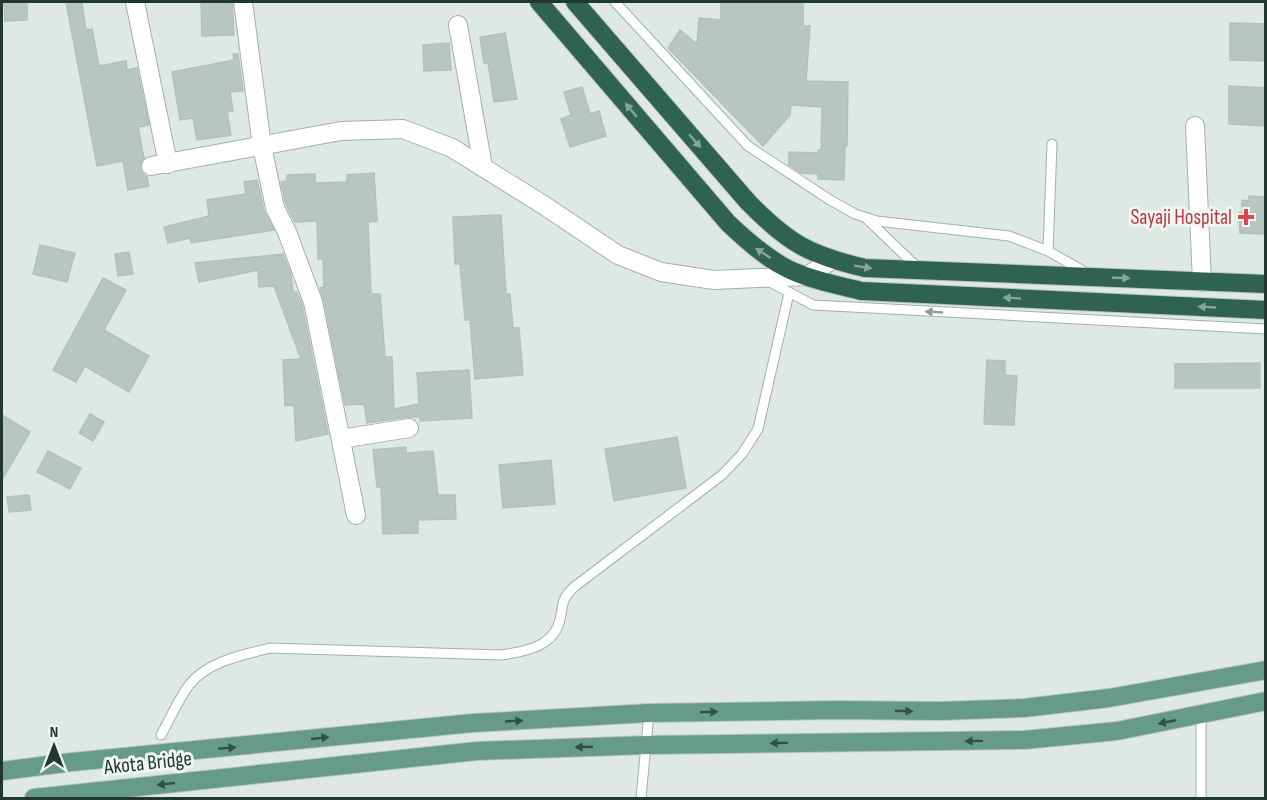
<svg xmlns="http://www.w3.org/2000/svg" width="1267" height="800" font-family="'Sofia Sans Condensed',sans-serif">
	<style>
		.building { fill: #b7c6bf; stroke: #b2c2b9; stroke-width: 1.5 }
		.lines { fill: none; stroke-linecap: round; stroke-linejoin: round }
		.lane-casing { stroke: #a2b0a9; stroke-width: 11 }
		.street-casing { stroke: #a2b0a9; stroke-width: 20 }
		.primary-casing { stroke: #bcc3c1; stroke-width: 20 }
		.highway-casing { stroke: #bcc3c1; stroke-width: 20 }
		.lane { stroke: #fff; stroke-width: 9 }
		.street { stroke: #fff; stroke-width: 18 }
		.primary { stroke: #669c87; stroke-width: 18 }
		.highway { stroke: #2f6251; stroke-width: 18 }
		.oneway { fill: #85a599 }
		.oneway2 { fill: #909c97 }
		.oneway3 { fill: #325145 }
		.health-dot { fill: #e0444e; stroke: #eff6f1; stroke-width: 2 }
		.labels { text-anchor: middle; dominant-baseline: central; stroke-width: 6; stroke-linejoin: round; paint-order: stroke }
		.health-label { font-size: 21px; fill: #be3a42; stroke: #eff6f1; text-anchor: end }
		.street-label { font-size: 21px; fill: #21382f; stroke: #eff6f1 }
	</style>
	<rect width="100%" height="100%" fill="#dfe9e3"/>
	<path class="building" d="M4 2H27V20L5 21Z
		M66 2H82L86 30 92 29 99 66 126 61 127 70 137 68 149 125 138 127 144 158 140 167 142 173 147 177 149 186 128 190 123 161 97 166Z
		M201 2H232L234 35 202 36Z
		M721 2H803V26H810L806 81 848 82 847 146H845L844 180 818 179V174L801 173 789 165V152L818 153V150H821L822 107 791 105 790 115 763 146 668 48 680 30 697 44 699 18 721 20Z
		M1230 23 1266 24V61L1230 60Z
		M505 33 517 99 494 102 488 63H484L480 37Z
		M449 43 451 70 424 71 423 45Z
		M233 54H238L243 91 230 92 233 111 227 112 231 135 197 140 193 118 180 120 172 72 234 60Z
		M1229 86 1266 88V126L1229 124Z
		M582 87 590 114 599 111 606 136 570 147 561 119 571 115 564 92Z
		M374 173 377 221 368 222 371 294H380L385 357H392L394 409 419 404 417 373 469 370 472 418 420 421V417H407L367 423 364 404 345 405 324 300 320 288 324 287 323 259H318L317 221 295 222 286 204 281 182 287 181V175L315 174V183L347 182V175Z
		M257 180 264 211 274 230 191 243 190 238 168 243 164 227 209 216 207 200 246 194 244 182Z
		M1249 196 1266 197V234L1240 233 1239 213H1242V200L1249 201Z
		M501 215 506 294H510L513 328H519L523 375 475 379 470 320H465L460 264H455L453 217Z
		M40 245 75 253 67 282 33 274Z
		M129 252 133 274 118 276 115 254Z
		M283 254 291 275 293 292H297L302 305 328 434 296 441 294 405 285 406 283 360 301 359 274 286 259 287 258 270 199 282 195 263Z
		M103 278 126 290 104 330 149 356 129 392 85 366 76 382 53 370Z
		M987 360 1005 361V375L1017 376 1014 425 984 424Z
		M1260 363V388H1175V364Z
		M90 414 104 422 93 441 79 433Z
		M2 415 30 432 2 480Z
		M677 437 686 488 614 501 605 449Z
		M406 447V453L433 451 438 495H455L456 519 418 520V533L383 534 381 487H377L373 450Z
		M48 451 81 468 70 489 37 472Z
		M551 460 555 504 503 508 499 465Z
		M29 495 31 510 9 512 7 497Z"/>
	<g class="lines">
		<defs>
			<path id="lane" d="M615 2 748 146 830 200 855 214 877 221 1009 236 1048 251 1087 273
				M867 219 918 268
				M1048 251 1052 144
				M768 281 813 305 1266 329
				M161 735C170 719 178 700 189 685 208 661 243 655 270 648L501 655C522 652 549 648 558 626 562 617 561 606 565 598 567 594 571 590 574 587L722 475 742 454 758 429 789 293
				M641 798 649 713
				M1201 798V714"/>
			<path id="street" d="M135 2 168 164
				M243 2 262 146 275 208 287 232 313 302 356 515
				M458 25 483 167
				M1195 126 1202 282
				M151 166 341 131 403 129 452 148 545 206 618 255 661 272 714 280 807 276 832 260
				M341 439 409 428"/>
			<path id="primary" d="M2 771 72 762 473 723 649 713 835 710 940 711 1024 708 1109 698 1266 670
				M34 798 477 751 647 745 1024 740 1117 731 1266 701"/>
			<path id="highway" d="M539 2 728 223C746 240 766 258 788 269 811 280 837 285 861 291L1266 310
				M575 2 748 202C788 243 809 255 865 268L1266 284"/>
		</defs>
		<use href="#lane" class="lane-casing"/>
		<use href="#street" class="street-casing"/>
		<use href="#primary" class="primary-casing"/>
		<use href="#highway" class="highway-casing"/>
		<use href="#lane" class="lane"/>
		<use href="#street" class="street"/>
		<use href="#primary" class="primary"/>
		<use href="#highway" class="highway"/>
	</g>
	<defs><path id="oneway-solid" d="M-6-.8H1V-3.2L6.5 0L1 3.2V.8H-6Z" transform="scale(1.5)"/></defs>
	<g class="oneway">
		<use href="#oneway-solid" transform="translate(631 110) rotate(-130)"/>
		<use href="#oneway-solid" transform="translate(695 141) rotate(49)"/>
		<use href="#oneway-solid" transform="translate(763 253) rotate(-147)"/>
		<use href="#oneway-solid" transform="translate(863 267) rotate(9)"/>
		<use href="#oneway-solid" transform="translate(1121 278) rotate(2)"/>
		<use href="#oneway-solid" transform="translate(1012 298) rotate(-177)"/>
		<use href="#oneway-solid" transform="translate(1207 307) rotate(-177)"/>
	</g>
	<use class="oneway2" href="#oneway-solid" transform="translate(934 312) rotate(-177)"/>
	<g class="oneway3">
		<use href="#oneway-solid" transform="translate(904 711) rotate(1)"/>
		<use href="#oneway-solid" transform="translate(709 712) rotate(-1)"/>
		<use href="#oneway-solid" transform="translate(514 721) rotate(-3)"/>
		<use href="#oneway-solid" transform="translate(1167 722) rotate(169)"/>
		<use href="#oneway-solid" transform="translate(320 738) rotate(-6)"/>
		<use href="#oneway-solid" transform="translate(974 741) rotate(179)"/>
		<use href="#oneway-solid" transform="translate(779 743) rotate(179)"/>
		<use href="#oneway-solid" transform="translate(584 747) rotate(178)"/>
		<use href="#oneway-solid" transform="translate(227 748) rotate(-5)"/>
		<use href="#oneway-solid" transform="translate(166 784) rotate(174)"/>
	</g>
	<path class="health-dot" d="M1243 208h6v6h6v6h-6v6h-6v-6h-6v-6h6z"/>
	<g class="labels">
		<g class="health-label">
			<text x="1232" y="217">Sayaji Hospital</text>
		</g>
		<g class="street-label">
			<text transform="translate(148 763) rotate(-6)">Akota Bridge</text>
		</g>
	</g>
	<rect width="1267" height="800" fill="none" stroke="#21382f" stroke-width="6"/>
	<g transform="translate(54 746)" stroke="#eff6f1" stroke-width="4.5" paint-order="stroke">
	<path d="M0-4.5L10 22L0 15L-10 22Z" fill="#21382f"/>
	<text y="-9" font-size="16" font-weight="bold" text-anchor="middle" fill="#21382f">N</text>
	</g>
</svg>
